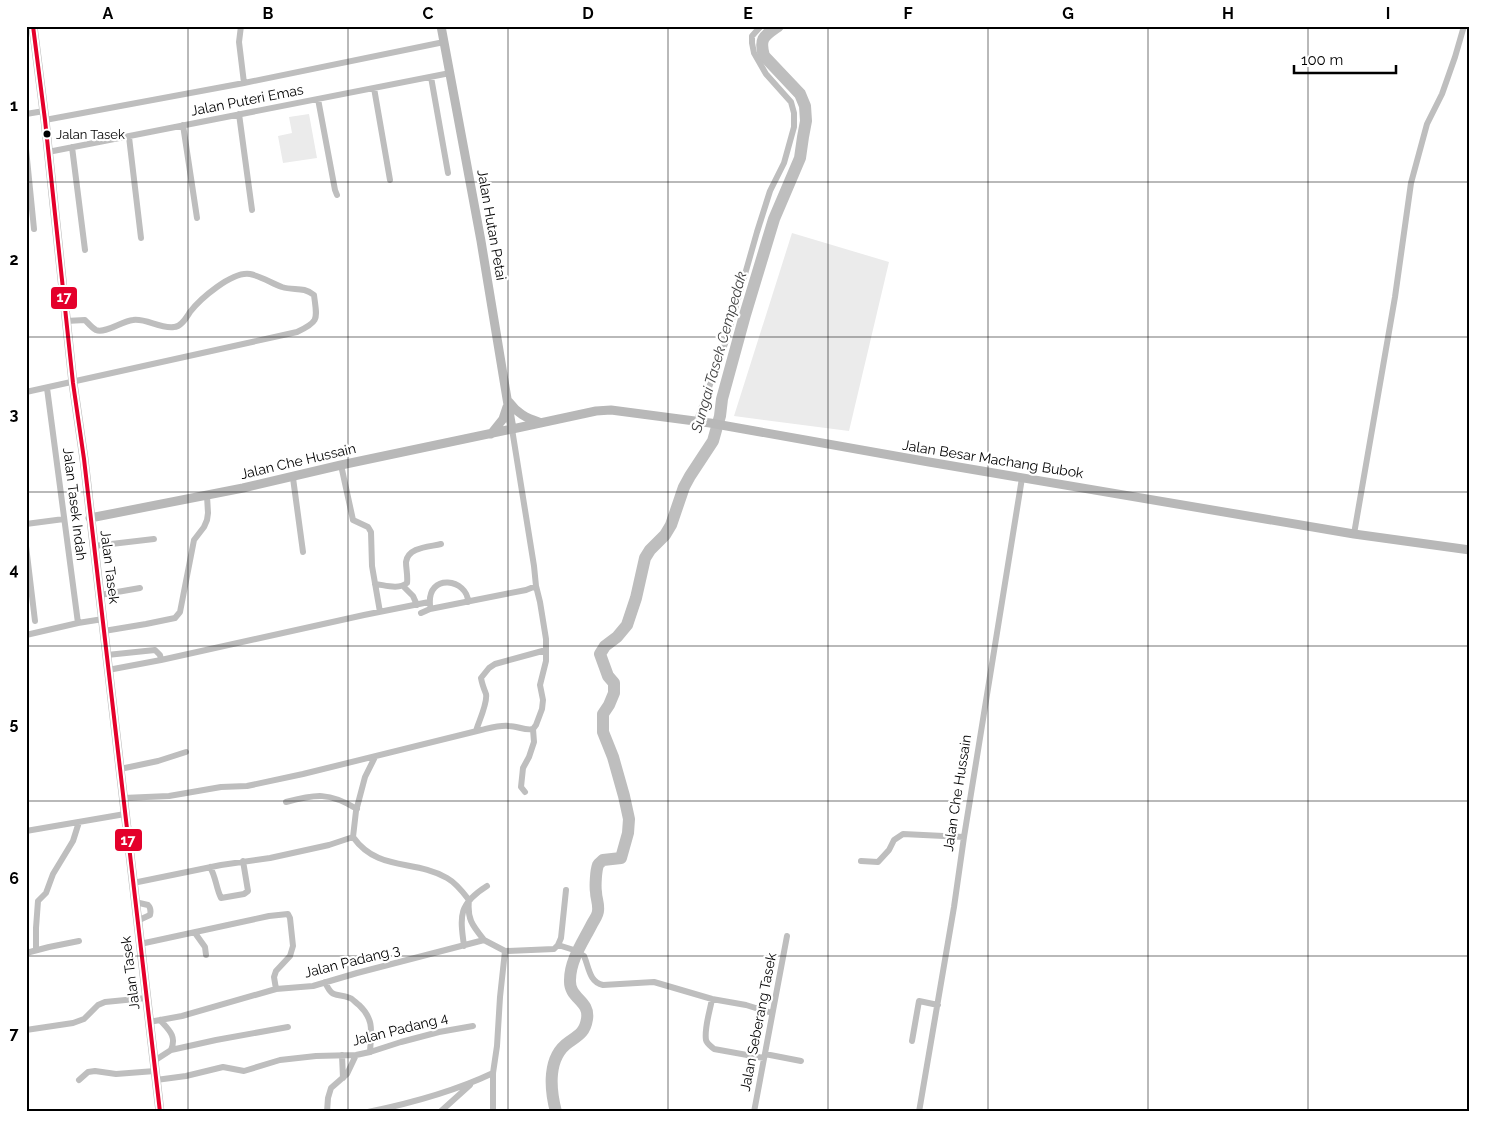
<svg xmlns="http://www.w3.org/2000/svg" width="1496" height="1138" font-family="Raleway,sans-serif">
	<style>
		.green { fill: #ebebeb }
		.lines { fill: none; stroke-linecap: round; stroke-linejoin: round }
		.river { stroke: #bebebe; stroke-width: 12 }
		.street { stroke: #bebebe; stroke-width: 6 }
		.secondary { stroke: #b8b8b8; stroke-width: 9 }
		.bus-1-casing { stroke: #fff; stroke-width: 8 }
		.bus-1 { stroke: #e4002b; stroke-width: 4 }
		.grid { fill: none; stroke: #000; stroke-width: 1; stroke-opacity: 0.55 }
		.bus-dot { fill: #000; stroke: #fff; stroke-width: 2 }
		.labels { text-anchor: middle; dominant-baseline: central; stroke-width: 4.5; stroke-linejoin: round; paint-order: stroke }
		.bus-label { font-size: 13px; fill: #000; stroke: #fff; text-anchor: start }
		.street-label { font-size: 14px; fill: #000; stroke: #fff }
		.water-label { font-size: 15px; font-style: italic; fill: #434343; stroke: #fff }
		.line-badge { stroke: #fff; stroke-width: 2 }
		.badge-label { font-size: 14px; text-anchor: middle; font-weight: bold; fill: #fff }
		.neatline { fill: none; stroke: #000; stroke-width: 2 }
		.grid-label { font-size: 16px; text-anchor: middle; font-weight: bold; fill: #000 }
	</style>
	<rect width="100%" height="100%" fill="#fff"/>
	<path class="green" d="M309 114 317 158 283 163 278 136 292 133 289 117Z
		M792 233 889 262 849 431 734 416Z"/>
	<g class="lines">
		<path class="river" d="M556 1112C550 1089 547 1057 569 1042 579 1035 585 1032 587 1019 590 1000 569 999 570 980 570 960 583 942 592 924 594 920 598 915 598 911 599 904 596 898 596 892 595 886 596 870 598 865 599 863 602 861 603 860L621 858 628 833 629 819 624 796 613 757 603 732V714L609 705 614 693V683L608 676 600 654 605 646 617 637 627 625 636 598 645 558 650 550 665 535 671 525 684 487 690 476 713 441 720 416 722 399 745 315 774 219 800 158 803 137 806 121 805 106 800 94 764 56C759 38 764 36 778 26"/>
		<path class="street" d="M241 26 239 42 244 83
			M431 77 448 173
			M374 88 390 180
			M318 99 335 190 337 195
			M26 114 44 111
			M239 114 252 210
			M45 120 244 83 444 42
			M183 125 197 218
			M129 137 141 238
			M72 147 85 250
			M26 149 34 229
			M48 152 450 73
			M47 388 78 623
			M26 392 297 332C320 321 317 319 314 295 303 286 294 291 282 287 271 283 261 276 250 274 232 271 200 299 190 312 186 318 181 327 174 327 160 329 146 318 133 320 122 321 105 334 96 330 92 328 88 323 85 320L66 321
			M697 420 726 341 757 232 770 191 784 163 794 127V113L791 102 766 74 754 53 752 43V36L761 26
			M512 429 534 566 536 586 540 602 546 639V661L540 685 543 700 542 709 536 725 533 729 534 742 529 757 523 768 521 787 525 792
			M341 465 353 520 368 527 371 532 372 566 380 612
			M293 478 303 552
			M26 524 64 519
			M1354 534 1395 297 1411 183 1427 124 1442 94 1455 57 1464 26
			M26 546 35 621
			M94 546 154 539
			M375 584C385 585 398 590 407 583 408 576 406 569 406 562 408 547 429 547 441 544
			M403 586 413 596 417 605
			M100 595 140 588
			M430 605C427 572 468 579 468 602
			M421 613 430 609 526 590 536 586
			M104 631 146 624 175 618 180 612 194 540 204 527 207 520 208 513 207 496
			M26 635 78 623 103 619
			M107 655 155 650 160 655 161 660
			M108 670 161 660 364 615 429 602
			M476 731C478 723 488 703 486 694 484 689 482 684 481 678L489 668 495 664 546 650
			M120 769 158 761 186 752
			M123 798 169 796 221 787 247 786 303 774 481 730C490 728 500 725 509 726 517 726 526 731 533 729
			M286 802C316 794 329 792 357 809
			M26 831 125 814
			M353 837C378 872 414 859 447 878 456 883 463 892 469 900 467 919 472 925 484 940
			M861 861 878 862 889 850 894 840 903 834 964 837
			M210 867C216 877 216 888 221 898L244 894 248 891 243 861
			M133 883 221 865 270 858 329 845 353 837 356 811 365 777 375 757
			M135 902 148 905C151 908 151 911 150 915L137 921
			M195 933 205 947 206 955
			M140 944 269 916 288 914 290 918 293 946 290 956 276 971 274 977 276 989
			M558 945 574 950 584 956C589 967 589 982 603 985L654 982 712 999 746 1005 772 1013
			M558 945 561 938 566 890
			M464 946C460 916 458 904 487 886
			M36 950V928L38 901 46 893 53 874 73 841 79 822
			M26 953 49 947 79 941
			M325 982C333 1000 336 992 350 998 353 999 356 1003 359 1005 375 1020 371 1033 370 1052
			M712 999C710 1011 704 1028 706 1040 707 1044 711 1046 714 1049L764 1058
			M160 1020C169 1030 177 1036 171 1050
			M149 1022 182 1016 276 989 313 986 357 973 484 940 505 951 554 949 558 945
			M26 1030 73 1023 84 1019 98 1005 105 1002 146 998
			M912 1041 919 1001 938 1005
			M765 1054 801 1061
			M342 1055 343 1078
			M154 1061 171 1050 216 1040 288 1027
			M79 1080 88 1072 95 1071 116 1074 155 1071
			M156 1080 186 1076 223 1067 244 1071 280 1060 316 1056 356 1055 370 1052 401 1042 439 1032 473 1026
			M327 1112 328 1098 331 1088 347 1074 356 1055
			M368 1112C412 1103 453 1092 493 1073
			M440 1112 470 1085
			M493 1112V1073L497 1046 500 997 505 951
			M754 1112 787 936
			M919 1112 954 907 964 837 1022 478"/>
		<path class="secondary" d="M33 26 45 120 73 383 84 459 104 631 160 1112
			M441 26 481 241 512 429
			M509 402C517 413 526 418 539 422
			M491 434 503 419 507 407
			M90 518 243 488 341 465 517 428 596 411 611 410 710 423 929 462 1354 534 1470 550"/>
		<defs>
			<path id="bus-1" d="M33 26 45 120 73 383 84 459 104 631 160 1112"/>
		</defs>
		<use href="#bus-1" class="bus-1-casing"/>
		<use href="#bus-1" class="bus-1"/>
	</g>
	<path class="grid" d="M188 26V1112M348 26V1112M508 26V1112M668 26V1112M828 26V1112M988 26V1112M1148 26V1112M1308 26V1112M26 182H1470M26 337H1470M26 492H1470M26 646H1470M26 801H1470M26 956H1470"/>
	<circle class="bus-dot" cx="47" cy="134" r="4.5"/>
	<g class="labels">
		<g class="bus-label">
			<text x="56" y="134">Jalan Tasek</text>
		</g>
		<g class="street-label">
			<text transform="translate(247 100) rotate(-11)">Jalan Puteri Emas</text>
			<text transform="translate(492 225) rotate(80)">Jalan Hutan Petai</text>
			<text transform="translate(993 459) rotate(9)">Jalan Besar Machang Bubok</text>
			<text transform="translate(298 461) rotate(-13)">Jalan Che Hussain</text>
			<text transform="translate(75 504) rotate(83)">Jalan Tasek Indah</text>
			<text transform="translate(110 567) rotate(83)">Jalan Tasek</text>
			<text transform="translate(957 793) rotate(-81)">Jalan Che Hussain</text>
			<text transform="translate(352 961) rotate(-14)">Jalan Padang 3</text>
			<text transform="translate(130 973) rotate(-97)">Jalan Tasek</text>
			<text transform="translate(758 1022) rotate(-79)">Jalan Seberang Tasek</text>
			<text transform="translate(400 1029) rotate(-14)">Jalan Padang 4</text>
		</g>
		<g class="water-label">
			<text transform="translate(719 352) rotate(-74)">Sungai Tasek Cempedak</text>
		</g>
	</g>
	<g class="line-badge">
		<rect x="50" y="286" width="28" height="24" rx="5" fill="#e4002b"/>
		<rect x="114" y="828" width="29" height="24" rx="5" fill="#e4002b"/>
	</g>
	<g class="badge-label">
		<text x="64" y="302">17</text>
		<text x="128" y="845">17</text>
	</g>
	<rect width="1496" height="1138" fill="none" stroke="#ffffff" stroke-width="55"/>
	<path d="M1294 65v8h102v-8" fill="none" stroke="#000000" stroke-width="2.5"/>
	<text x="1301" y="65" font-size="15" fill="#000000" stroke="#ffffff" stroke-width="4" paint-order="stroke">100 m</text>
	<rect x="28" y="28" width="1440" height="1082" class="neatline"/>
	<g class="grid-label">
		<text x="108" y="19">A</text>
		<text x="268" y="19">B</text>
		<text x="428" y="19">C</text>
		<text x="588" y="19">D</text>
		<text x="748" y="19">E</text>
		<text x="908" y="19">F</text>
		<text x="1068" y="19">G</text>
		<text x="1228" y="19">H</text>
		<text x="1388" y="19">I</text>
		<text x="14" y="111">1</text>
		<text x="14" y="265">2</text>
		<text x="14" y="420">3</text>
		<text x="14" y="575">4</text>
		<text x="14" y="729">5</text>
		<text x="14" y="884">6</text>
		<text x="14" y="1039">7</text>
	</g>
</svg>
